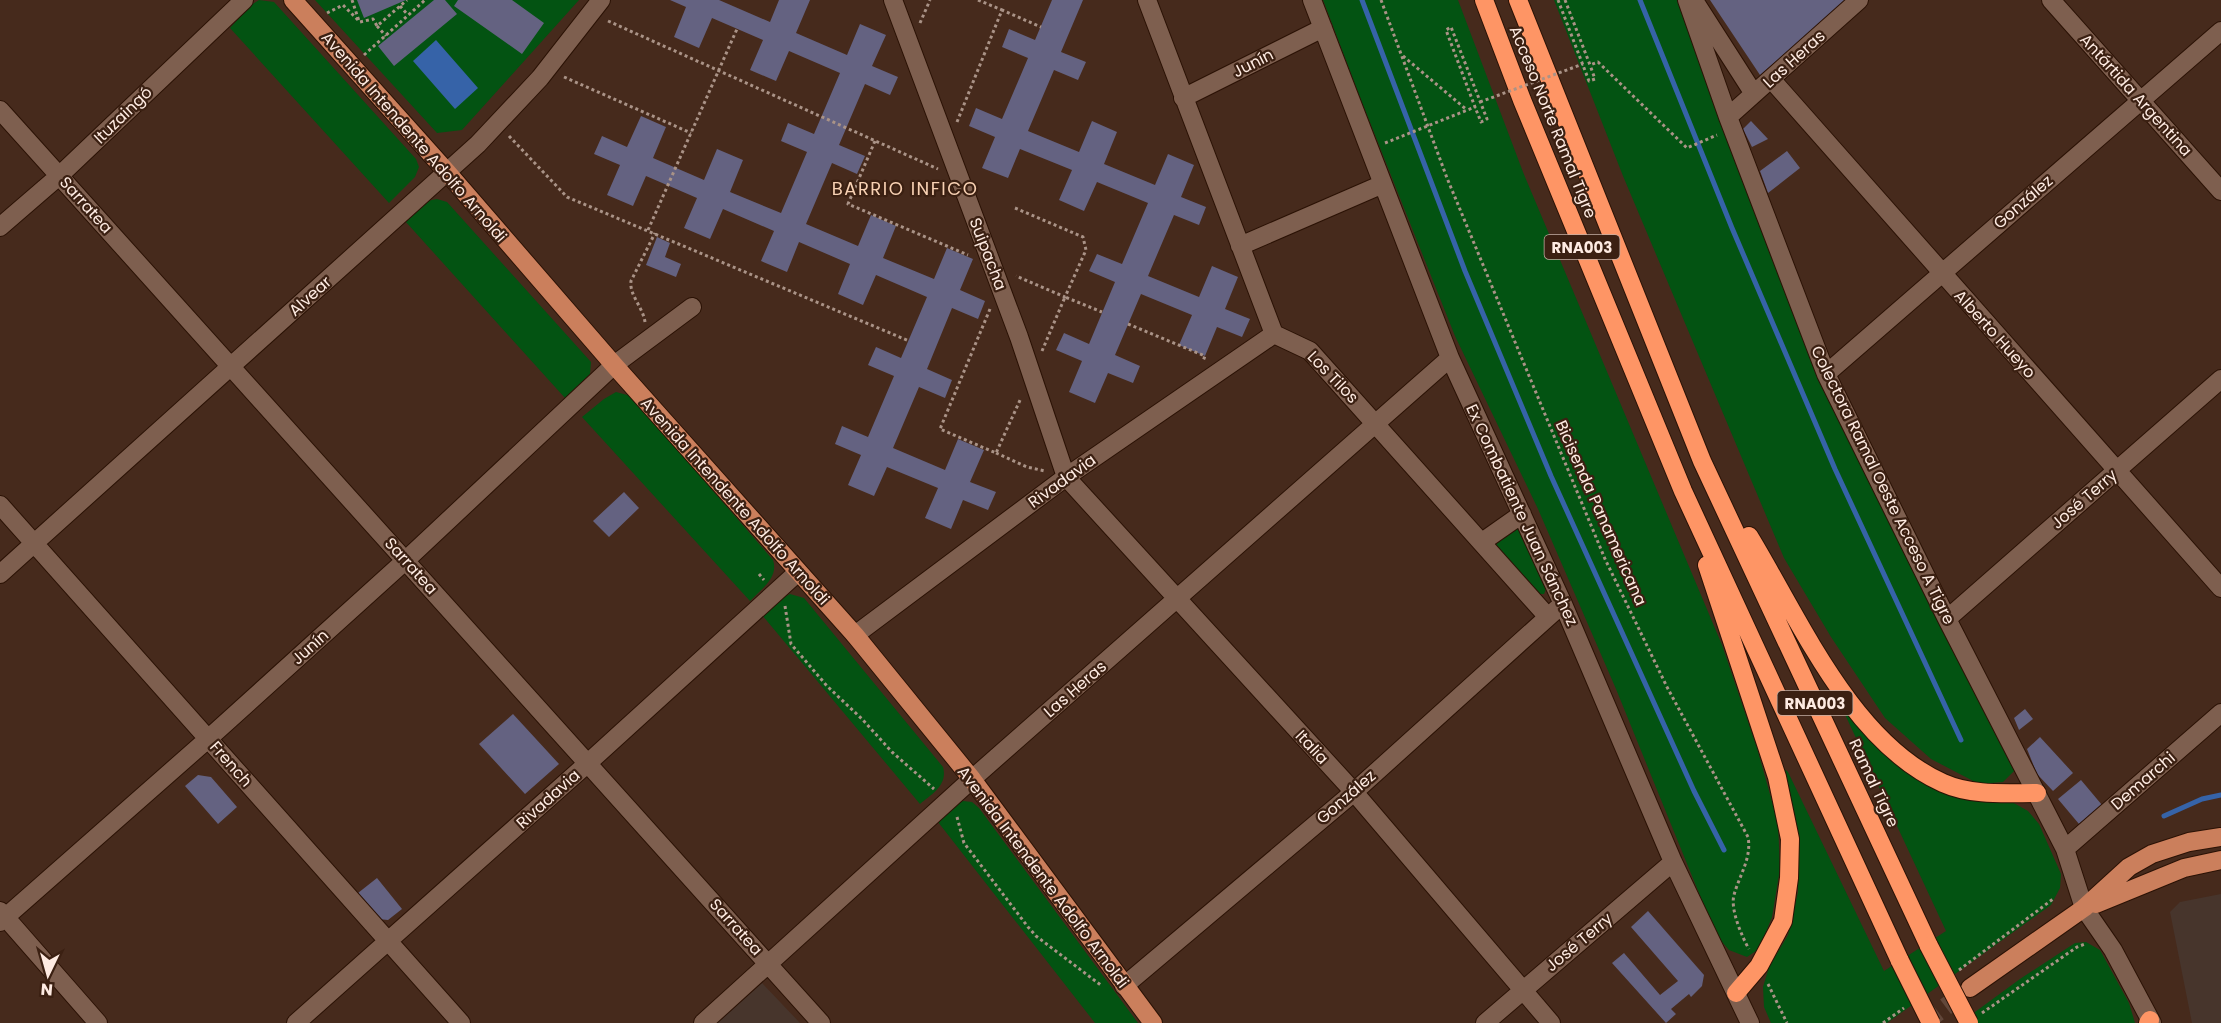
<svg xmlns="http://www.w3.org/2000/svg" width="2221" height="1023" font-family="Poppins,sans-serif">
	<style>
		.industrial { fill: #47352c }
		.green { fill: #035312 }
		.water { fill: #3663a8 }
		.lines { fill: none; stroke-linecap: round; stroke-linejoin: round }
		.stream { stroke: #3663a8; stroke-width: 5 }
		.building { fill: #646281 }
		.major-tunnel { stroke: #62473a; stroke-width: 18; stroke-dasharray: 18 9; stroke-linecap: butt }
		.minor-casing { stroke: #2b1205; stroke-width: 20 }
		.major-casing { stroke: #2b1205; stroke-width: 20 }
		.highway-casing { stroke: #2b1205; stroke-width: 20 }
		.path { stroke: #aa9387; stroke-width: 3; stroke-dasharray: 3 3; stroke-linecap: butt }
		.minor { stroke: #7e5f4f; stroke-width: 18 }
		.major { stroke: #cb7f5c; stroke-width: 18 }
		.highway { stroke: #fe9565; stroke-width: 18 }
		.highway-bridge-casing { stroke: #2b1205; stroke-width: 20; stroke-linecap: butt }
		.path-bridge { stroke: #aa9387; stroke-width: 3; stroke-dasharray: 3 3; stroke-linecap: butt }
		.highway-bridge { stroke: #fe9565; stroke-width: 18 }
		.labels { text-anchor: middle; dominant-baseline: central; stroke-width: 4.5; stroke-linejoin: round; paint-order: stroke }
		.shield { fill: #3b2012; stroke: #c4aea4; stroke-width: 1.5 }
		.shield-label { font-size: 15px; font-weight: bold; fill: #feebe2 }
		.street-label { font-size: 16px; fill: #feebe2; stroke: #3b2012 }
		.neighbourhood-label { font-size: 18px; letter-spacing: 1.5px; fill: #f8d1b3; stroke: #3b2012 }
	</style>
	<rect width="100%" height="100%" fill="#462a1c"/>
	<path class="industrial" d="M2221 894V1023H2192L2170 912 2180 902Z
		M762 983 800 1023H717Z"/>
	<path class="green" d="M259 0 274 2 416 159 419 167 415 177 389 203 230 28 251 5Z
		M315 0H579L462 130 437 133Z
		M1323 0H1458L1523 172 1722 645 1757 748 1778 823 1780 869 1772 917 1759 949 1747 957 1729 950 1716 935 1616 689 1538 509 1455 336 1359 95Z
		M1554 0H1678L1753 203 2015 770 2003 782 1979 784 1931 759 1885 718 1831 637 1784 558 1623 176Z
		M437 199 447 202 591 362 590 374 565 398 405 221 427 201Z
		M616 392 631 396 773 560C779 578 761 589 750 601L582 417 604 399Z
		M1516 525 1546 589 1544 594H1539L1492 540Z
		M790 594 804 598 943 767C948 785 932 794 920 804L762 615 784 597Z
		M1828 678 1890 752 2012 802 2028 811 2039 824 2061 874 2060 888 2051 905 1887 1023H1771L1764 1007 1763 987 1769 967 1788 935 1798 892 1795 826 1781 766 1788 772 1884 971 1946 931Z
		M963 801 972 802 979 808 1138 1023H1095L938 822 954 806Z
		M2086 942 2100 950 2129 1003 2135 1023H1960L2020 979 2075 943Z"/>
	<path class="water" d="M436 40 478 88 455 109 413 61Z"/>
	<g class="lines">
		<path class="stream" d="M1362 0 1465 271 1551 476 1694 791 1724 850
			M1640 0 1732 228 1835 469 1961 740
			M2164 816 2202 799 2221 795"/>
	</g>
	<path class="building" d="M357 0H406L364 18Z
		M434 0H445L457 14 394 66 378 46Z
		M458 0H512L544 23 522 54 454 6Z
		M670 0H719L770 22 779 0H810L796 33 847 55 860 24 886 35 872 66 898 77 890 95 865 84 839 145 865 156 857 174 832 163 806 224 858 246 871 215 896 226 883 258 934 279 947 248 973 259 960 290 985 301 978 319 952 308 927 369 952 380 945 398 919 387 893 448 945 470 958 439 984 450 970 482 996 492 988 510 963 500 951 529 925 518 938 488 887 467 874 496 848 485 861 455 835 444 842 426 868 437 894 376 868 365 876 347 901 358 927 297 876 275 863 305 838 294 850 264 799 242 787 272 761 261 774 231 723 209 710 239 684 228 697 198 646 176 633 206 607 195 620 165 594 154 602 136 627 147 641 116 666 127 653 158 704 180 717 149 743 160 730 192 781 213 807 152 781 141 788 123 814 134 840 73 789 51 776 81 750 70 763 40 712 18 699 48 674 37 686 7Z
		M1052 0H1083L1061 52 1086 62 1078 80 1054 70 1028 131 1079 152 1092 121 1117 132 1104 164 1155 185 1168 154 1194 165 1181 197 1206 207 1199 225 1174 215 1148 276 1199 297 1212 266 1238 277 1225 309 1250 319 1242 337 1217 327 1205 356 1179 345 1192 315 1141 294 1115 355 1140 366 1133 383 1108 373 1095 403 1069 392 1082 361 1056 350 1064 333 1089 344 1115 282 1089 271 1097 254 1122 264 1148 203 1097 182 1084 211 1059 200 1072 170 1020 149 1008 178 982 168 995 137 969 126 976 108 1002 119 1028 58 1002 47 1009 29 1035 40Z
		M1710 0H1847L1760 75Z
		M1751 121 1768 139 1752 147 1743 129Z
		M1787 151 1800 168 1768 193 1760 171Z
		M657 237 670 243 665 257 681 264 676 277 646 265Z
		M624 492 639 508 609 537 593 521Z
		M2025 709 2033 719 2019 730 2014 718Z
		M513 714 559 764 525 794 479 744Z
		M2040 737 2073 773 2053 791 2037 774 2027 749Z
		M198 775 211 777 237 807 218 824 185 786Z
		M2081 780 2102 805 2079 824 2058 799Z
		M377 878 402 909 388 920 378 919 358 893Z
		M1648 911 1704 975 1702 986 1691 997 1689 994 1671 1009 1676 1014 1666 1023 1612 963 1624 953 1660 995 1678 981 1631 927Z"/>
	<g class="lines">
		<path class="major-tunnel" d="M1924 1023 1969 989"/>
		<defs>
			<path id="minor" d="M893 0 1019 337 1066 477 1354 792 1551 1023
				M1147 0 1274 334 1310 351 1548 617
				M1312 0 1450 358 1563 604 1673 862 1750 1023
				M1687 0 1728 117 1826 374 1947 619 2065 849 2084 908 2113 950 2152 1023
				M2051 0 2221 191
				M1695 2 1754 94
				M1771 79 2221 588
				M1183 98 1323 28
				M0 110 821 1023
				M1728 117 1859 0
				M0 227 59 176 244 0
				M1240 246 1383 184
				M1826 374 2221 31
				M0 505 461 1023
				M1482 542 1522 514
				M0 574 478 144 540 78 601 0
				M1947 619 2221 379
				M855 635 1066 477 1274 334
				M2065 849 2221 713
				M0 911 98 1023
				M0 922 209 738 406 560 614 365 692 307
				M1124 986 1354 792 1557 609
				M296 1023 588 763 798 572
				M703 1023 972 779 1450 358
				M1485 1023 1673 862"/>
			<path id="major" d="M293 0 447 172 614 365 855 635 972 779 1153 1023
				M2096 904 2184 868 2221 860
				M1970 988 2084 908 2129 867 2152 854 2189 842 2221 837"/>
			<path id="highway" d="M1484 0 1522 100 1683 491 1900 961
				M1518 0 1702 461 1929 946
				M1749 536C1799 618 1851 742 1943 783 1972 796 2006 793 2037 793
				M1707 565 1777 777 1790 839 1789 878 1783 921 1759 966 1736 993
				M2148 1023 2150 1020"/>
		</defs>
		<use href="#minor" class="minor-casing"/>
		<use href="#major" class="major-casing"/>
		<use href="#highway" class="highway-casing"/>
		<path class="path" d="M352 0 359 21
			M978 0 1002 10
			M1381 0 1447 178 1605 559 1667 687 1748 837C1752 858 1739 876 1734 895 1730 909 1742 937 1749 949
			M1558 0 1589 81 1595 79 1590 65
			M1565 0 1590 65 1598 62 1687 148 1717 135
			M400 6 408 15
			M327 13 343 5 360 22 373 19 377 26 407 0
			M608 21 938 169
			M920 23 930 0
			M377 26 386 36
			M364 55 425 0
			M1403 56 1467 110
			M564 77 691 133
			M957 122 1002 10 1041 27
			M509 136 567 197 909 341
			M875 141 848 204 968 255
			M1385 143 1475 107 1446 30 1451 27 1487 119 1481 122 1475 107
			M1015 208 1083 237 1086 250 1065 297 1016 276
			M648 230 737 29
			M990 309 940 429 996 453 1021 398
			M645 322C643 307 629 295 631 281L655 233
			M1128 324 1205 356 1203 361
			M1042 351 1065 297 1102 312
			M996 453 1027 467 1045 471
			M759 574 764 580
			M785 606 791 644 827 686 862 719 892 752 934 789
			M957 817 964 843 1028 927 1036 936 1102 986
			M1959 970 2053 899
			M1768 984 1787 1023
			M1982 1013 2077 947 2085 944
			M1883 1023 1904 1008"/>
		<use href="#minor" class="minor"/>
		<use href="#major" class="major"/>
		<use href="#highway" class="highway"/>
		<defs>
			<path id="highway-bridge" d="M1929 946 1969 1023
				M1900 961 1931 1023"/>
		</defs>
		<use href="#highway-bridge" class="highway-bridge-casing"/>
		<path class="path-bridge" d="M1480 102 1583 64"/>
		<use href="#highway-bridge" class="highway-bridge"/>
	</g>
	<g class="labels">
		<g class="shield">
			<rect x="1544.5" y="235" width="75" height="24" rx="4.5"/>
			<rect x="1777.5" y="691" width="75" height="24" rx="4.5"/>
		</g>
		<g class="shield-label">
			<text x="1582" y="247">RNA003</text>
			<text x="1815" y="703">RNA003</text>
		</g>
		<g class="street-label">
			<text transform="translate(1794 59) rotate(-42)">Las Heras</text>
			<text transform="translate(1253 63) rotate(-27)">Junín</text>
			<text transform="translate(2136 95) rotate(48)">Antártida Argentina</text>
			<text transform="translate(123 115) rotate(-44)">Ituzaingó</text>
			<text transform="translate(1553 122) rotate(68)">Acceso Norte Ramal Tigre</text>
			<text transform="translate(414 137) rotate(49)">Avenida Intendente Adolfo Arnoldi</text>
			<text transform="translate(2023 202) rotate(-41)">González</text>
			<text transform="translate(86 205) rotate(48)">Sarratea</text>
			<text transform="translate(988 254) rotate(69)">Suipacha</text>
			<text transform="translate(310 296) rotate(-42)">Alvear</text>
			<text transform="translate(1995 334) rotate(48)">Alberto Hueyo</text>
			<text transform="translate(1333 377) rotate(46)">Los Tilos</text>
			<text transform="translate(1062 481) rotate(-36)">Rivadavia</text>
			<text transform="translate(1883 485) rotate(64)">Colectora Ramal Oeste Acceso A Tigre</text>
			<text transform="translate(2084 499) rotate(-41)">José Terry</text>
			<text transform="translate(735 501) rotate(48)">Avenida Intendente Adolfo Arnoldi</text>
			<text transform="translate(1601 513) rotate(66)">Bicisenda Panamericana</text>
			<text transform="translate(1522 515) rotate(65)">Ex Combatiente Juan Sánchez</text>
			<text transform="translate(411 566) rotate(48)">Sarratea</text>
			<text transform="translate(310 647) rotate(-42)">Junín</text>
			<text transform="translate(1075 689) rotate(-41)">Las Heras</text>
			<text transform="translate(1312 747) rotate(47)">Italia</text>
			<text transform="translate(231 764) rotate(49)">French</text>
			<text transform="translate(2143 781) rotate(-41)">Demarchi</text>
			<text transform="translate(1874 783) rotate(65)">Ramal Tigre</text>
			<text transform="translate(1346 797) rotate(-41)">González</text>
			<text transform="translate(548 799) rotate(-42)">Rivadavia</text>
			<text transform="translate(1043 877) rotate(53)">Avenida Intendente Adolfo Arnoldi</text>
			<text transform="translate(736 927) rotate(48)">Sarratea</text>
			<text transform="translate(1579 942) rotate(-40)">José Terry</text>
		</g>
		<g class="neighbourhood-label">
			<text x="905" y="188">BARRIO INFICO</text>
		</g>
	</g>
	<g transform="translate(48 975) rotate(185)" stroke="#3b2012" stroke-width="4.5" paint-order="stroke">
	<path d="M0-4.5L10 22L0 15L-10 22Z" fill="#feebe2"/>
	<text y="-9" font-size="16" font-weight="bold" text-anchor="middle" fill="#feebe2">N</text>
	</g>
</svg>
